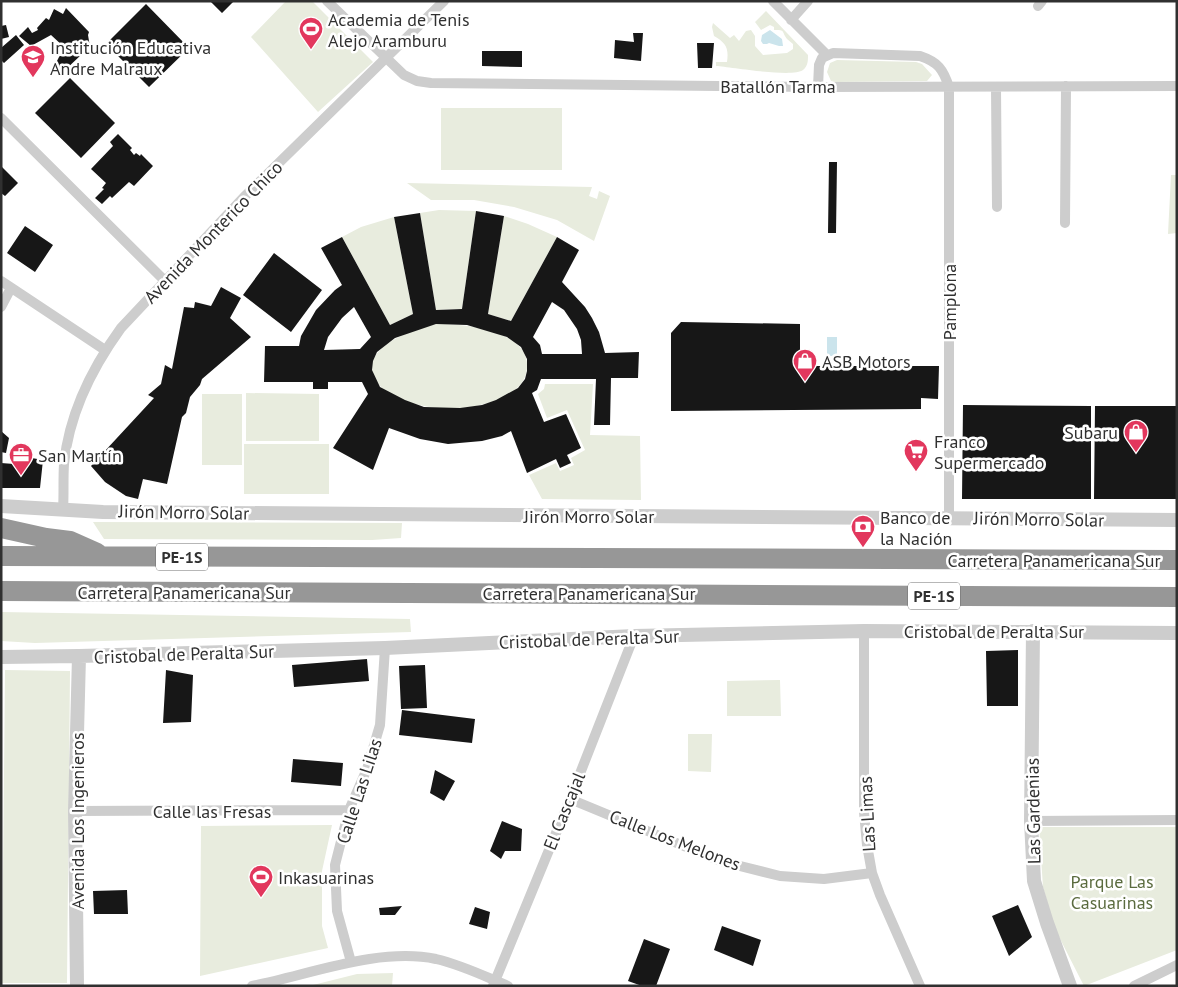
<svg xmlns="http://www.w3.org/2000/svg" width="1178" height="987" font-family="'PT Sans',sans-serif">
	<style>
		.green { fill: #e8ecde }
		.water { fill: #cbe4ec }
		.building { fill: #171717; fill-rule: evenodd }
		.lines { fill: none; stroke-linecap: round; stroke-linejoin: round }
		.minor { stroke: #cdcdcd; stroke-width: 10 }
		.tertiary { stroke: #cdcdcd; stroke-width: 14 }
		.motorway { stroke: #979797; stroke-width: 20 }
		.labels { text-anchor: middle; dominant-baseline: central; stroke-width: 5; stroke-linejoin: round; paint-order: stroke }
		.shield { fill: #fff; stroke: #6e6e6e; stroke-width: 1 }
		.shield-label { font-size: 16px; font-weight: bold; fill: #303030 }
		.poi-label { font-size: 18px; fill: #303030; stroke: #fff; text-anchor: start }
		.street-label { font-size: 18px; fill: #303030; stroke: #fff }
		.park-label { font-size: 18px; fill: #5a6b3e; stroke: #fff }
	</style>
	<rect width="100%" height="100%" fill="#fff"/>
	<path class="green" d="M286 1H312L373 62 318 112 251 37Z
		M766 11 808 55C808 61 808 66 803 70 793 78 731 67 716 66V62H727C729 48 726 43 714 36L712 27 713 23 730 38 734 35 739 41 746 31 751 30 755 36V46L763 55 787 53 793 49V44C791 42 789 41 787 39 781 31 786 30 774 30V27L770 25 761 30 755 22Z
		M837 60 916 62 922 64 932 75 927 81 835 82 831 81 827 72 830 63Z
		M441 108H562V170H441Z
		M1171 175H1177V233L1168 234Z
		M407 183 592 187 589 196 597 199 599 191 610 196 594 241 557 220 514 207 474 200H431Z
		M439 210 476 211 462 309 436 310 420 213Z
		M504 216 528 224 557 237 511 321 488 314Z
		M394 217 413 314 390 325 342 237 361 227Z
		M436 324C465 323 537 331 526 374 522 387 511 394 499 399 468 412 430 412 399 398 393 395 384 392 380 386 350 350 411 330 436 324Z
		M545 384H593L590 435 640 436 641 500 542 499 529 475 556 463 560 471 574 465 571 458 585 450 567 410 547 418 538 394 544 389Z
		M246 393 319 394V441H246Z
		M202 394H242V465H202Z
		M244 444H329V494H244Z
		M93 522 402 523 401 538 372 540 104 539Z
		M1 612 410 619 411 632 35 643 1 641Z
		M5 670 70 671 67 983H2Z
		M780 680 781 716H727V681Z
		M688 734H712L711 772 688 771Z
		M332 825 322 871V926L328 948 200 976 201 826Z
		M1039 827H1177V950L1084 986 1055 929 1043 887Z
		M393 973 392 986H309L357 974Z"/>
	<path class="water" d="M770 30 782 39 783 46H779L769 43 767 44H763L761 41 762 35Z
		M827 337H837V356H827Z"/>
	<path class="building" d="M210 1H234L222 13Z
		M146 4 189 48 149 87 106 44Z
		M66 8 89 32 88 35 90 47 81 52V55L63 72 54 67 64 47 51 35 31 46 19 36 28 27 32 33 38 30 37 28 46 18 49 20 54 9 63 14Z
		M6 25 9 37 1 39V26Z
		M633 33H643L641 61 614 58 615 40 634 42Z
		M16 35 24 45 4 63 1 60V48Z
		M697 43H714L712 68H698Z
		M482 51H522V67L482 66Z
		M70 78 115 123 81 158 35 113Z
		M118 134 132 148 130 150 134 155 136 153 140 156 141 154 153 166 134 186 129 182 112 198 110 196 102 204 95 198 104 189 102 188 106 183 91 169 113 146 110 142Z
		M829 162H837L836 233H828Z
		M1 166 18 183 5 196 1 193Z
		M476 211 504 216 488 314 511 321 557 237 579 250 562 282 585 307 592 318 599 332 605 353 639 352 638 378H611L610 425H594L596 379H541L537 390 532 393 544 422 566 414 581 448 567 455 571 463 560 468 556 459 527 473 511 431 502 436 482 441 448 444 420 439 389 428 373 470 333 448 368 394 362 382H328V389H313V382H264L265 346H299L301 336 316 310 335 290 342 285 321 248 342 237 390 325 413 314 394 217 420 213 436 310 462 309ZM552 302 564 310 577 329 581 340 582 354H542L540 345 533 337ZM354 307 371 337 360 349 324 350 328 337 342 318ZM436 324 467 325 507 337 521 347 527 359V371L525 379 518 388 496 400 482 405 460 408 424 407 405 400 380 387 372 370 373 361 377 352 395 338Z
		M25 226 53 245 35 272 7 253Z
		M274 253 322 290 291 332 243 295Z
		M221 287 241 298 230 318 251 337 202 379 200 385 190 397 186 413 182 417 167 484 143 479 138 499 126 496 105 482 91 466 154 398 148 395 161 384 165 365 172 369 184 307 194 308 195 302 211 306Z
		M681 322 800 324V366H939L938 399 921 398V409L671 411V333Z
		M963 405 1091 406V499H962Z
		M1095 406H1177V499H1094Z
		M1 431 9 438 6 453 1 452Z
		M15 455 43 460 40 488H1V463L14 464Z
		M1018 650V706H987L986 651Z
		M367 659 369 681 294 687 292 665Z
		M425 665 427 708 401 709 399 666Z
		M166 670 193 675 191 722 163 723Z
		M402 710 475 719 472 743 399 735Z
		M293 759 343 763 341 786 291 782Z
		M435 770 455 781 444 801 430 793Z
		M502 821 522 829 521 851H505L501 859 490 851Z
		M127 890 128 914H94L93 891Z
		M1018 905 1032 937 1009 956 992 916Z
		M402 906 395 915H380L379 908Z
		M475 907 490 912 487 929 469 924Z
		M722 926 761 940 753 966 714 950Z
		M644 939 670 949 656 986H642L628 981Z"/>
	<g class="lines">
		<path class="minor" d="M327 1 404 75 417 81 431 83 818 87 1177 86
			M773 1 827 55
			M1038 6 1042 1
			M791 20 808 1
			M818 87 819 65 822 58 833 53 920 56C938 62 943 69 949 87V517
			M996 87 997 207
			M1 118 165 281
			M1065 223 1066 86
			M1 281 105 350
			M1 307 11 288
			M63 510C64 495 63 479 64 464 69 414 92 368 121 328L246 195 444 1
			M864 631V812L867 845 872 873 880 895 920 986
			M570 799 720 861 780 876 824 879 872 873
			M75 811 349 810
			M1031 821 1177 820
			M351 962 337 911 335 865 349 810 367 769 380 725 385 648
			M252 986C309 975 378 947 436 959 462 965 484 976 508 986
			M493 986 570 799 634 636
			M1134 986 1177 965"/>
		<path class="tertiary" d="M1 506 103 512 1177 520
			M1033 631 1031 821 1034 881 1047 923 1070 986
			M1 657 79 656 385 648 634 636 864 631 1177 633
			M77 986 75 811 79 656"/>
		<path class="motorway" d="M1 528 46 538 70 541 97 553
			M1 556 1177 560
			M1 591 1177 597"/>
	</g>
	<defs>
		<symbol id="stadium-pin" viewBox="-11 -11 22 30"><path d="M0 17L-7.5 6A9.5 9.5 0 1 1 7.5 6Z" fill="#e2375d" stroke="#fff"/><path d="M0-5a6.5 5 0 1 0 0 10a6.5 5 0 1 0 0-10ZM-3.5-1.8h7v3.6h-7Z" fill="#fff"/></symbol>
		<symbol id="school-pin" viewBox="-11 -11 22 30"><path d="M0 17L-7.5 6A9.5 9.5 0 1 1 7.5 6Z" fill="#e2375d" stroke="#fff"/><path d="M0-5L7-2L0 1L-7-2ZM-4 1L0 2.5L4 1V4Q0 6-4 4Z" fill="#fff"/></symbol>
		<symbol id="shop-pin" viewBox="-11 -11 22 30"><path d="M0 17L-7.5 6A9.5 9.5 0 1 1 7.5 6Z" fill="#e2375d" stroke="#fff"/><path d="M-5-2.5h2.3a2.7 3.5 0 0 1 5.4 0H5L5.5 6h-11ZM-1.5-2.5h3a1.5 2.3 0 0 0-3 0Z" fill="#fff"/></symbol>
		<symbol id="supermarket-pin" viewBox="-11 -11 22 30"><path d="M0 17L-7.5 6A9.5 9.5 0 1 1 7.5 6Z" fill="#e2375d" stroke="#fff"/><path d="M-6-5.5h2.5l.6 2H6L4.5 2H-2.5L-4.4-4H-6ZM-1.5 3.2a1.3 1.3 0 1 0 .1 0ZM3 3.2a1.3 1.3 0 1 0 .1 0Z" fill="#fff"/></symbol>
		<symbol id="office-pin" viewBox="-11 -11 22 30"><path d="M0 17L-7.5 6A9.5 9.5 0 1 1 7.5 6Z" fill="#e2375d" stroke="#fff"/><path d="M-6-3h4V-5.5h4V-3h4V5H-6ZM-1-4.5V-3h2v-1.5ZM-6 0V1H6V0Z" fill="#fff"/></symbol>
		<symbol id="bank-pin" viewBox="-11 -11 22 30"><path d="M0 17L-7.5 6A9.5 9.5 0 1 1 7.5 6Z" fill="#e2375d" stroke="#fff"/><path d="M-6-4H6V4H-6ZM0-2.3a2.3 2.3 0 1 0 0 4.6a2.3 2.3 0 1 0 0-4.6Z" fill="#fff"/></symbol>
	</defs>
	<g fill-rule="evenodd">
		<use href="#stadium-pin" x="297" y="15" width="28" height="38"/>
		<use href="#school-pin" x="19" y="43" width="28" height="38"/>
		<use href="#shop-pin" x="791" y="347" width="28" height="38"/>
		<use href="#shop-pin" x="1122" y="418" width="28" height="38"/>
		<use href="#supermarket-pin" x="902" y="437" width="28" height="38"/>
		<use href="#office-pin" x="7" y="441" width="28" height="38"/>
		<use href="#bank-pin" x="849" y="513" width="28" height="38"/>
		<use href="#stadium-pin" x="247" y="863" width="28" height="38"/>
	</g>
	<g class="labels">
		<g class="shield">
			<rect x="156" y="543.5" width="52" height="27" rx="4"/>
			<rect x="908" y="582.5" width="52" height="27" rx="4"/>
		</g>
		<g class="shield-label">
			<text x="182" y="557">PE-1S</text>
			<text x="934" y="596">PE-1S</text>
		</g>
		<g class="poi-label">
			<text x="328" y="19">Academia de Tenis<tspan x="328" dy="21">Alejo Aramburu</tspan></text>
			<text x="50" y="47">Institución Educativa<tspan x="50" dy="21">Andre Malraux</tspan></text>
			<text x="822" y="361">ASB Motors</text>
			<text x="1118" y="432" text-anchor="end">Subaru</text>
			<text x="934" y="441">Franco<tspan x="934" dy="21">Supermercado</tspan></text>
			<text x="38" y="455">San Martín</text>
			<text x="880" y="517">Banco de<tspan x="880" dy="21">la Nación</tspan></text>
			<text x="278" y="877">Inkasuarinas</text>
		</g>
		<g class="street-label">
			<text x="778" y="86">Batallón Tarma</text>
			<text transform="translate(213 232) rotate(-46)">Avenida Monterico Chico</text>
			<text transform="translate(949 302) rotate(-90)">Pamplona</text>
			<text transform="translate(184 512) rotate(1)">Jirón Morro Solar</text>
			<text x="589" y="516">Jirón Morro Solar</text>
			<text transform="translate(1039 519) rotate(1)">Jirón Morro Solar</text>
			<text x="1054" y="560">Carretera Panamericana Sur</text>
			<text x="184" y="592">Carretera Panamericana Sur</text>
			<text x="589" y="593">Carretera Panamericana Sur</text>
			<text x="994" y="631">Cristobal de Peralta Sur</text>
			<text transform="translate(589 639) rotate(-2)">Cristobal de Peralta Sur</text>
			<text transform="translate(184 654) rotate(-2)">Cristobal de Peralta Sur</text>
			<text transform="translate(359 791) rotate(-72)">Calle Las Lilas</text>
			<text x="212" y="811">Calle las Fresas</text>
			<text transform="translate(564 811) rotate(-68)">El Cascajal</text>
			<text transform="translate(1033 811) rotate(-91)">Las Gardenias</text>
			<text transform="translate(867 814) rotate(-93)">Las Limas</text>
			<text transform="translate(77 821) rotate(-90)">Avenida Los Ingenieros</text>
			<text transform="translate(675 840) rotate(21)">Calle Los Melones</text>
		</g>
		<g class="park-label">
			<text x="1112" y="881">Parque Las<tspan x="1112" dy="21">Casuarinas</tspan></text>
		</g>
	</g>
	<rect width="1178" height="987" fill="none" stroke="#303030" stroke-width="5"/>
</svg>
